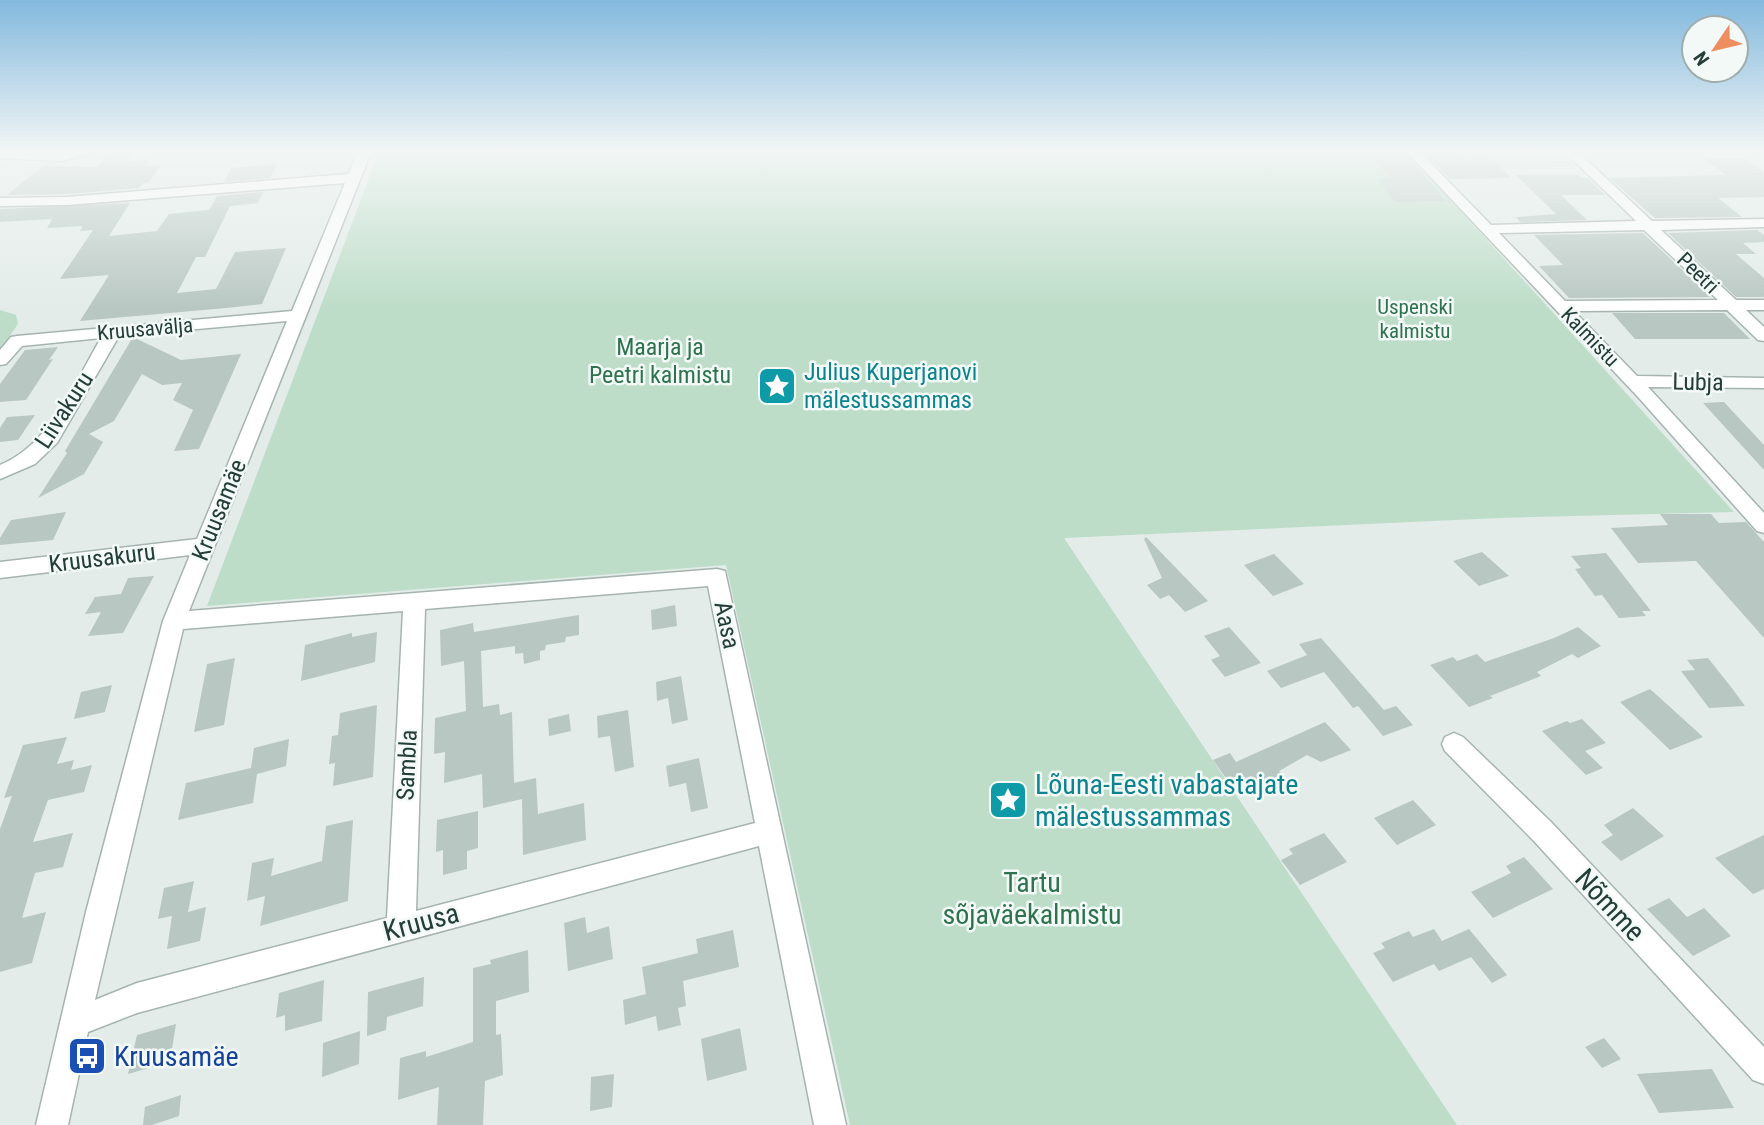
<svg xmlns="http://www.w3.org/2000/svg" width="1764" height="1125" font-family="'Roboto Condensed',sans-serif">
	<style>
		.built { fill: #d1dcd8 }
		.green { fill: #bdddc8 }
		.building { fill: #b8c7c2 }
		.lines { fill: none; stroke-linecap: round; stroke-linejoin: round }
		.minor-casing { stroke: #a6b4b0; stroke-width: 3 }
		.minor { fill: #fff; fill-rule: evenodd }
		.labels { text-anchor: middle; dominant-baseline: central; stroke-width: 5; stroke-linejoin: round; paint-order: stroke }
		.far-street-label { font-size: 21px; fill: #233d38; stroke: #f3f9f7 }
		.far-park-label { font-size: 21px; fill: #2e734e; stroke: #f3f9f7 }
		.park-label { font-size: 24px; fill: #2e734e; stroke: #f3f9f7 }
		.culture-label { font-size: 24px; fill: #0d838f; stroke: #f3f9f7; text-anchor: start }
		.street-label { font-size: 24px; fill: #233d38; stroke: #f3f9f7 }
		.near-culture-label { font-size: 28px; fill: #0d838f; stroke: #f3f9f7; text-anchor: start }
		.near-park-label { font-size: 28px; fill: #2e734e; stroke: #f3f9f7 }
		.near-street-label { font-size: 28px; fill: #233d38; stroke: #f3f9f7 }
		.near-transit-label { font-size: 28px; fill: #164399; stroke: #f3f9f7; text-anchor: start }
	</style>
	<rect width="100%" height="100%" fill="#e3ece9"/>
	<path class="built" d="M1426 152H1563L1578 166 1444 171Z"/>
	<path class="green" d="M379 152H1407L1734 512 1499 518 1064 538 1457 1125H850L726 565 207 606Z
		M0 310 16 315 18 324 0 350Z"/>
	<path class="building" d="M109 152H133L127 161 150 159 145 166 161 165 149 182 143 183 139 188 67 194 7 195 43 166 97 167Z
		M1377 152H1404L1446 201 1395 202 1377 178H1391L1373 157 1381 156Z
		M1424 152H1458L1464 159 1492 158 1511 178 1450 179Z
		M1742 157 1764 172V197L1718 198 1742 217 1655 218 1609 178 1726 175 1704 159Z
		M277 164 270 178 224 182 231 168Z
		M1516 175H1578L1581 178H1588L1605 195H1561L1587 220 1520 222 1516 217 1556 214Z
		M263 192 258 203 230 206 205 257H196L177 293 216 289 235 252 286 248 262 304 226 308 80 321 109 275 60 279 93 230 80 231 83 226 47 228 52 219 0 222V209L130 203 109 236 157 231 169 214 209 210 217 196Z
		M1757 230 1764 235V242L1743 243 1756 254H1736L1764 278V297H1736L1668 233Z
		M1643 233 1711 297 1569 298 1539 266 1563 265 1534 235Z
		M1612 313H1724L1750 339H1635Z
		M133 337 181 360 241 354 199 449 174 451 193 410 173 400 182 383 162 385 142 374 114 421 89 434 103 442 84 474 38 498 67 453 65 451Z
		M58 347 49 360 53 359 26 400 0 402V384L25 350Z
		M1724 402 1764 445V470L1703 403Z
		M35 415 18 440 0 442V428L7 417Z
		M66 512 53 540 0 545V538L11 520Z
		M1660 514H1711L1719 523 1746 522 1764 542V638L1696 561 1638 563 1611 528 1668 525Z
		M1146 537 1208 601 1185 612 1169 595 1160 599 1147 585 1162 578 1144 539Z
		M1482 552 1509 576 1479 586 1453 561Z
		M1606 553 1651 611H1642L1646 616 1619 618 1602 595 1595 596 1575 569 1581 568 1571 556Z
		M1274 554 1304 584 1273 596 1244 565Z
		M154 576 123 633 88 636 101 612 85 614 95 597 121 594 128 578Z
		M675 605 677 626 652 630 651 610Z
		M579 615V635L566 637 565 642 546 645 545 650 540 651V660L524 664 523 653 515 654V646L481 651 483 707 499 704 500 715 512 712 514 783 536 778 538 814 584 803 586 840 523 855 522 799 483 808 482 774 444 783 445 752 434 754 435 718 466 711 464 661 441 666 440 630 473 623 474 632Z
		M1229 627 1261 663 1225 677 1211 660 1220 656 1204 636Z
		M1578 627 1601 646 1578 658 1572 654 1537 672 1541 676 1490 696 1493 698 1469 707 1430 665 1453 657 1457 661 1477 654 1485 662 1554 638Z
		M377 632 375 662 301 681 305 645 352 633V637Z
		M1321 638 1384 710 1396 706 1413 725 1383 736 1358 706 1353 708 1324 672 1281 688 1267 671 1307 655 1299 644Z
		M235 658 224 725 194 732 207 664Z
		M1708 658 1731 687 1745 706 1709 708 1681 671 1695 670 1687 660Z
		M681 676 688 720 672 724 668 698 657 701 656 682Z
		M112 685 105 712 74 719 81 692Z
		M1650 689 1659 697 1703 737 1670 750 1620 702Z
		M377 705 373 777 333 786 335 763 329 764 332 736 338 735 340 713Z
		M628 710 634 767 615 772 610 736 598 738 597 716Z
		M569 714 571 731 549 736 548 719Z
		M1582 719 1606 743 1585 751 1603 768 1586 775 1542 731 1567 721 1570 723Z
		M1325 722 1351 750 1321 762 1307 755 1279 771 1284 777 1252 790 1246 782 1233 788 1213 760 1230 753 1236 762Z
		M67 737 57 764 74 760 71 770 92 765 84 792 48 800 33 842 73 833 63 867 35 873 22 918 46 912 32 963 0 972V829L12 796 4 798 23 745Z
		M289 739 286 766 257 774 253 803 178 820 186 783 251 768 254 748Z
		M699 758 708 808 691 812 686 783 669 787 666 766Z
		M1413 800 1436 825 1397 845 1374 818Z
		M1633 808 1664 836 1621 861 1601 842 1613 835 1604 825Z
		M478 811V848L467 851V869L443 875V850L436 852 437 820Z
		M353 820 348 901 260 926 265 896 247 901 252 863 274 858 271 876 322 861 326 826Z
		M1324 833 1347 862 1300 885 1281 860 1293 854 1289 849Z
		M1764 835V889L1753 894 1715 858Z
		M1524 857 1553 889 1493 918 1471 892 1511 873 1506 866Z
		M194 881 188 912 206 907 200 941 167 949 172 916 158 919 164 888Z
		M1669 898 1687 917 1704 908 1731 936 1693 956 1647 909Z
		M585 917 587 933 609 926 613 959 568 971 564 923Z
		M1434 929 1442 941 1469 929 1507 975 1492 983 1471 957 1439 971 1434 964 1393 982 1373 953 1385 948 1381 943 1409 931 1413 937Z
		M733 930 739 967 683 981 686 1006 678 1008 681 1025 658 1031 656 1016 625 1025 623 1000 646 994 642 967 698 953 696 939Z
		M528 950 529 992 496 1001V1035L501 1034 503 1075 485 1081 483 1125H437L439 1087 398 1100 400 1058 426 1051V1057L473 1042V968L491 964 490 960Z
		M424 977 423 1006 387 1017 386 1030 367 1036 368 992Z
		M324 980 322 1021 285 1031V1015L276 1018 279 993Z
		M176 1024 170 1062 128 1074 137 1035Z
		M740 1028 747 1070 707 1081 701 1039Z
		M360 1031 359 1064 322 1077 323 1043Z
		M1604 1038 1621 1059 1602 1068 1585 1047Z
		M1712 1069 1734 1108 1659 1113 1637 1074Z
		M614 1074 612 1107 590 1111 591 1077Z
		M181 1095 179 1116 152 1125H143L145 1107Z"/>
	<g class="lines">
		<defs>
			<path id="minor" d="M0 152H92L63 161 0 158Z
				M358 152H371L189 611 717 569 725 571 846 1125H814L759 846 137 1013 88 1032 68 1125H36L86 912 163 621 190 555 0 578V562L197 539 287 321 119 336 57 443 35 464 0 479V465C50 445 75 382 101 338L22 346 6 364 0 365V350L11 337 17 336 292 311 345 183 67 205 0 206V198L67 197 348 174ZM708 586 755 823 416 911 425 609ZM403 611 387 918 137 983 95 1000 183 629Z
				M1407 152H1420L1491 225 1636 221 1565 152H1578L1652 221 1764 219V227L1661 230 1736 300H1764V310H1746L1764 327V341L1758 340 1727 310 1574 311 1637 376 1764 378V388L1648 387 1764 513V533L1757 531 1639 398ZM1644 230 1718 300 1565 301 1499 233Z
				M1454 733 1463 737 1551 822 1764 1047V1084L1753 1080 1533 840 1445 751 1442 744 1445 737Z"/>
		</defs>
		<use href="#minor" class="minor-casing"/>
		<use href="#minor" class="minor"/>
	</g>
	<linearGradient id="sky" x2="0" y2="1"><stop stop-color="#83b9de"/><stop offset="0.49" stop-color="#f2f6f5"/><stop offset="1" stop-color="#f2f6f5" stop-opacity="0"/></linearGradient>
	<rect width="1764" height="309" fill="url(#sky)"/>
	<defs>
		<symbol id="sight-square" viewBox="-11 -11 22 22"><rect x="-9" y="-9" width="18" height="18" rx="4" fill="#0f9aa8" stroke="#f3f9f7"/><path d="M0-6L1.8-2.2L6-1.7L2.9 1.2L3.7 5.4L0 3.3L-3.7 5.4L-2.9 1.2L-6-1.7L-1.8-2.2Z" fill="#fff"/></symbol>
		<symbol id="bus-square" viewBox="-11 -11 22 22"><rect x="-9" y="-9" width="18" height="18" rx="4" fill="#1a4fb4" stroke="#f3f9f7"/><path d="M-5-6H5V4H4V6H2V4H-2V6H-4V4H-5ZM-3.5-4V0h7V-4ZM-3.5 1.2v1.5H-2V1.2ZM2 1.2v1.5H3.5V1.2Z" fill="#fff"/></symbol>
	</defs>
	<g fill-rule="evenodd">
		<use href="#sight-square" x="755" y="364" width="44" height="44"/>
		<use href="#sight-square" x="986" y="778" width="44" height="44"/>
		<use href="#bus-square" x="65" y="1034" width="44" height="44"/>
	</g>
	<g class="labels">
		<g class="far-street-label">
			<text transform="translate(1698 273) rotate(44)">Peetri</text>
			<text transform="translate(145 329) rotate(-5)">Kruusavälja</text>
			<text transform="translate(1590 337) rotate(46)">Kalmistu</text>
		</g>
		<g class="far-park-label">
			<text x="1415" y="307">Uspenski<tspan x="1415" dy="24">kalmistu</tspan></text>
		</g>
		<g class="park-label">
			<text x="660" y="347">Maarja ja<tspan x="660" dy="28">Peetri kalmistu</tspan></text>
		</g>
		<g class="culture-label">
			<text x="804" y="372">Julius Kuperjanovi<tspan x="804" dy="28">mälestussammas</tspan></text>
		</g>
		<g class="street-label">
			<text transform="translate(1698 382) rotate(1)">Lubja</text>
			<text transform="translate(64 410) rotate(-57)">Liivakuru</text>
			<text transform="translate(219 510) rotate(-68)">Kruusamäe</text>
			<text transform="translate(102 558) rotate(-7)">Kruusakuru</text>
			<text transform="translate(727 625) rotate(78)">Aasa</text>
			<text transform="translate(407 765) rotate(-87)">Sambla</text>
		</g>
		<g class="near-culture-label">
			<text x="1035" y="784">Lõuna-Eesti vabastajate<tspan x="1035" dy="32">mälestussammas</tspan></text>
		</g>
		<g class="near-park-label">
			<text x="1032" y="882">Tartu<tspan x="1032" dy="32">sõjaväekalmistu</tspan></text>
		</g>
		<g class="near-street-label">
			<text transform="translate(1610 905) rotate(47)">Nõmme</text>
			<text transform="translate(421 922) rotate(-15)">Kruusa</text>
		</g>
		<g class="near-transit-label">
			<text x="114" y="1056">Kruusamäe</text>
		</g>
	</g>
	<g transform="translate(1715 49) rotate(235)"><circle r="33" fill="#f3f9f7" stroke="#a0aeab" stroke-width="2"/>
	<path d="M0-5L12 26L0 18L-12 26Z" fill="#ee8d60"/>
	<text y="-10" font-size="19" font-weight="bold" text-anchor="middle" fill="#233d38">N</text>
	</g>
</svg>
